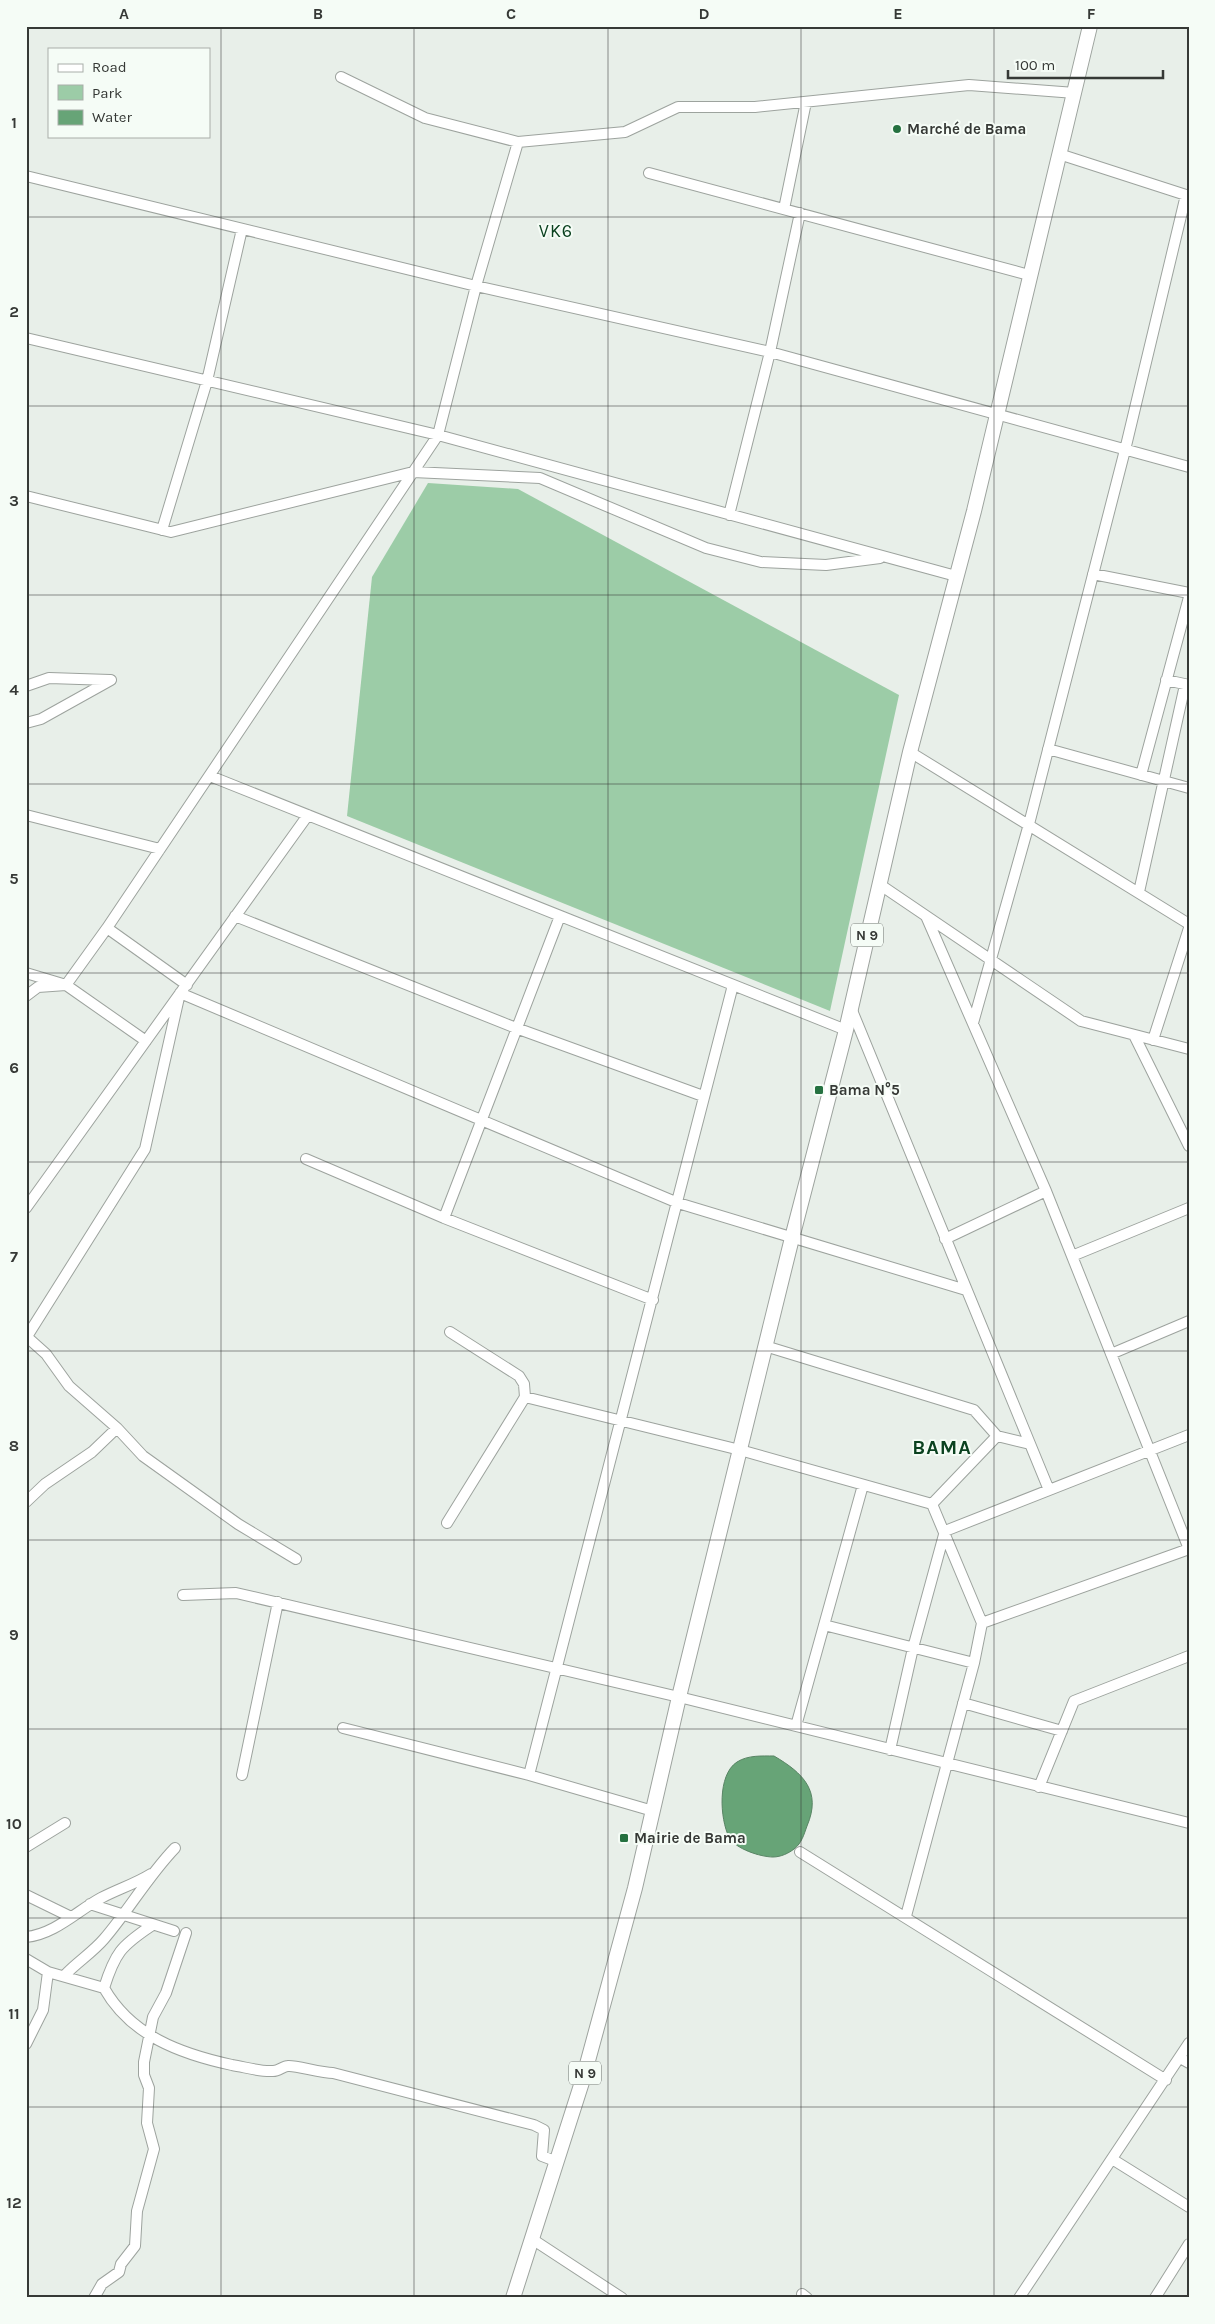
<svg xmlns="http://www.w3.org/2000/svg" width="1215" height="2324" font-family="Karla,sans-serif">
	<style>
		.green { fill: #9ccca7 }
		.water { fill: #67a477; stroke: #588464 }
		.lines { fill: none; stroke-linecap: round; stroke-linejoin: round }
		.minor-casing { stroke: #9da39e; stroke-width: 12 }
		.major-casing { stroke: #9da39e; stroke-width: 16 }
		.minor { stroke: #fff; stroke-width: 10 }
		.major { stroke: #fff; stroke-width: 14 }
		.grid { fill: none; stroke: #363936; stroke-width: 1; stroke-opacity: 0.55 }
		.poi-dot { fill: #257140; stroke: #f5fcf6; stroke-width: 2 }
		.labels { text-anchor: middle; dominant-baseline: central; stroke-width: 4; stroke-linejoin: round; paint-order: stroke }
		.shield { fill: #f5fcf6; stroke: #6f7470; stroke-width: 1 }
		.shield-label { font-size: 14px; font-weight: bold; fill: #363936 }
		.poi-label { font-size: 15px; font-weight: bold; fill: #363936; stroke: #f5fcf6; text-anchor: start }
		.quarter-label { font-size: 18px; letter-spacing: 1px; fill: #0b4220; stroke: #f5fcf6 }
		.district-label { font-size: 20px; font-weight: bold; letter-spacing: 1px; fill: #0b4220; stroke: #f5fcf6 }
		.neatline { fill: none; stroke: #363936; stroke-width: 2 }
		.grid-label { font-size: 16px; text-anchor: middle; font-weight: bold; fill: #363936 }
	</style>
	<rect width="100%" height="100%" fill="#e8efe9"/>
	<path class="green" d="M428 483 518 489 899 695 830 1011 347 816 372 577Z"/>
	<path class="water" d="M774 1756C803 1773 822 1791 807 1826 804 1834 802 1843 794 1849 789 1853 781 1857 773 1857 761 1857 735 1849 729 1837 720 1819 717 1775 737 1762 748 1755 762 1756 774 1756Z"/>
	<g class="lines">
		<defs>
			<path id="minor" d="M341 77 425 118 518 142 625 132 678 107H755L969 85 1075 93
				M1059 154 1189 196
				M649 173 1029 275
				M26 176 476 286 770 352 1189 467
				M784 209 806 102
				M26 338 438 435 956 576
				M26 496 171 532 413 472 540 478 706 548 761 562 826 565 880 558
				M729 515 770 352 800 213
				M162 530 207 381 242 229
				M1093 574 1189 593
				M1166 680 1189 685
				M26 686 49 678 110 680
				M26 723 41 719 111 680
				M1048 749 1189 788
				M910 752 1189 924
				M1141 775 1189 597
				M210 776 846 1030
				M26 815 160 849
				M879 884 1081 1021 1189 1049
				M1139 892 1185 685
				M235 916 516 1028 703 1096
				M926 916 1046 1191 1189 1549
				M107 928 187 985
				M26 973 66 985 146 1041
				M26 996 38 987 66 985 107 928 438 435 476 286 518 142
				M851 1008 1049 1490
				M973 1023 1029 824 1125 450 1186 195
				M1134 1035 1189 1146
				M1153 1040 1189 928
				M306 1159 444 1218 653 1300
				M26 1208 308 815
				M444 1218 560 916
				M945 1239 1046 1191
				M1072 1256 1189 1208
				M27 1337 46 1354 69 1386 117 1428 143 1456 238 1524 296 1559
				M26 1338 145 1149 180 993 678 1203 966 1290
				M765 1346 974 1410 997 1436 1030 1444
				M1111 1354 1189 1321
				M525 1397 740 1450 932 1504
				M26 1502 45 1484 92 1452 117 1428
				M932 1504 997 1436
				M447 1523 525 1397 524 1384 519 1376 450 1332
				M183 1595 236 1593 679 1697 1189 1823
				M982 1623 1189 1549
				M824 1625 974 1663
				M963 1703 1062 1731
				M796 1726 863 1485
				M343 1728 529 1775 653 1811
				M890 1750 913 1648 945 1531 1189 1435
				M242 1775 278 1602
				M529 1775 733 985
				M1039 1787 1074 1701 1189 1656
				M26 1847 65 1823
				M800 1852 1166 2080
				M26 1895 71 1917
				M90 1904 174 1931
				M906 1916 974 1663 982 1623 932 1504
				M26 1937C55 1934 77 1911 101 1898 118 1889 135 1884 151 1874
				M26 1959 48 1972
				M65 1975C77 1962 92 1953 104 1939 129 1910 148 1876 175 1848
				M104 1988C131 2036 181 2054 232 2065 245 2067 260 2072 273 2071 279 2071 283 2066 288 2066 295 2065 321 2073 333 2073L534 2125 544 2130 542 2156 558 2162
				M26 2044 43 2010 48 1972 104 1988C115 1953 121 1946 151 1926
				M1180 2058 1189 2063
				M1112 2159 1189 2207
				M532 2239 622 2298
				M802 2294 807 2298
				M94 2298 102 2284 119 2272 121 2264 135 2246 137 2211 154 2149 147 2123 149 2088 144 2075V2062L153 2017 166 1993 186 1933
				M1019 2298 1189 2043
				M1155 2298 1189 2244"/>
			<path id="major" d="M513 2298 583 2079 635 1888 679 1697 792 1238 846 1030 910 752 974 511 1090 26"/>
		</defs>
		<use href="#minor" class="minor-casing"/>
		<use href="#major" class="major-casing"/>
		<use href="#minor" class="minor"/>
		<use href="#major" class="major"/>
	</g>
	<path class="grid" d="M221 26V2298M414 26V2298M608 26V2298M801 26V2298M994 26V2298M26 217H1189M26 406H1189M26 595H1189M26 784H1189M26 973H1189M26 1162H1189M26 1351H1189M26 1540H1189M26 1729H1189M26 1918H1189M26 2107H1189"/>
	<g class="poi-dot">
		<circle cx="897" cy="129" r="5"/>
		<rect x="814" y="1085" width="10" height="10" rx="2.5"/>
		<rect x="619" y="1833" width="10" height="10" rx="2.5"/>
	</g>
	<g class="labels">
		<g class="shield">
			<rect x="851" y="923.5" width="32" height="23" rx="4"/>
			<rect x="569" y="2061.5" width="32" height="23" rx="4"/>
		</g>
		<g class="shield-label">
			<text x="867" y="935">N 9</text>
			<text x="585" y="2073">N 9</text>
		</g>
		<g class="poi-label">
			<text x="907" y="129">Marché de Bama</text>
			<text x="829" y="1090">Bama N°5</text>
			<text x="634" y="1838">Mairie de Bama</text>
		</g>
		<g class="quarter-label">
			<text x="556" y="231">VK6</text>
		</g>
		<g class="district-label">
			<text x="942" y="1447">BAMA</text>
		</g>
	</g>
	<rect width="1215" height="2324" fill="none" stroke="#f5fcf6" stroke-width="55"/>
	<rect x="48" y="48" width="162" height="90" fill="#f5fcf6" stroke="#a9aea9"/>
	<rect x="58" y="64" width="25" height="8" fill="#ffffff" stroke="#a9aea9"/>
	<text x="92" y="72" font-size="15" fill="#363936">Road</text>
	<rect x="58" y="85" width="25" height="15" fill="#9ccca7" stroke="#a9aea9"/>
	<text x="92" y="98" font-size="15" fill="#363936">Park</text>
	<rect x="58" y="110" width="25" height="15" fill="#67a477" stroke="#a9aea9"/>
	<text x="92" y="122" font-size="15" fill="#363936">Water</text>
	<path d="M1008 70v8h155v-8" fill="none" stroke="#363936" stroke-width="2.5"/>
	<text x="1015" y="70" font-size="15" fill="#363936" stroke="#f5fcf6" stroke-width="4" paint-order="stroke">100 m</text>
	<rect x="28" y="28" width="1160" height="2268" class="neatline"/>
	<g class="grid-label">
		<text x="124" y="19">A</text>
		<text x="318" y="19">B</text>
		<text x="511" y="19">C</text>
		<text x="704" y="19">D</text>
		<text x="898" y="19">E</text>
		<text x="1091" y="19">F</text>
		<text x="14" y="128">1</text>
		<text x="14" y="317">2</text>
		<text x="14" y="506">3</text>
		<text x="14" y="695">4</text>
		<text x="14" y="884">5</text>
		<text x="14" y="1073">6</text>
		<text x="14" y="1262">7</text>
		<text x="14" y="1451">8</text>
		<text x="14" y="1640">9</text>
		<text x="14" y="1829">10</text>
		<text x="14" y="2019">11</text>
		<text x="14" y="2208">12</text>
	</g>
</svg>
